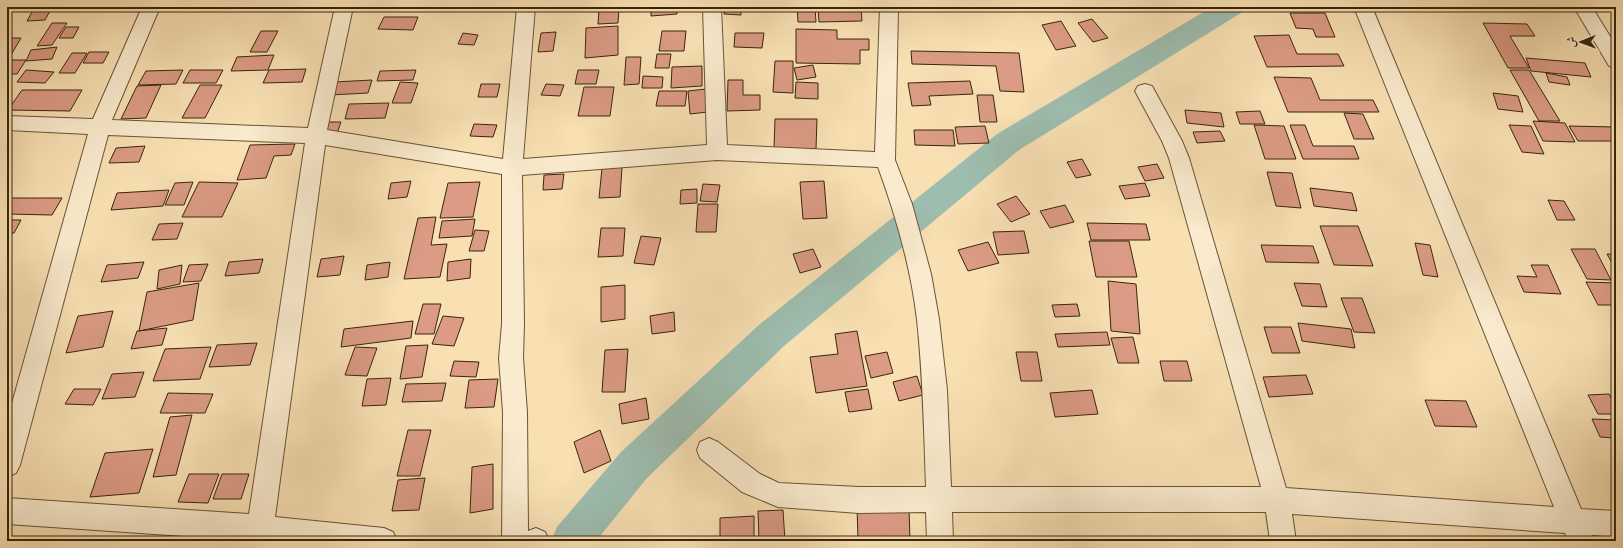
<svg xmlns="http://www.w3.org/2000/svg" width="1623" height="548" font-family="'Gentium Book Plus',Amiri,serif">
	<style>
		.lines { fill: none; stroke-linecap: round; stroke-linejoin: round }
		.canal { fill: #9dbdaf; fill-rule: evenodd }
		.building { fill: #db9b84; stroke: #38260c }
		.minor-casing { stroke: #685436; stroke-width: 2 }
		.minor { fill: #faebce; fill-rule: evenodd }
	</style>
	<rect width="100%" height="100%" fill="#f8e0b3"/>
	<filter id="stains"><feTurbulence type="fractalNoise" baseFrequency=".005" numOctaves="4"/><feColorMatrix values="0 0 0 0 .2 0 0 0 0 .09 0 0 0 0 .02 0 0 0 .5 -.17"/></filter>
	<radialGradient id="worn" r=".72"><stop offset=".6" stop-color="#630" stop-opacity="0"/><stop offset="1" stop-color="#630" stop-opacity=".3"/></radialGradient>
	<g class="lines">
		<path class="canal" d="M1212 7H1245L1241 13 1019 150 784 346 647 478 596 541H551L557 527 621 452 760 324 997 134Z"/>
	</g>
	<path class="building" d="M7 7H33L32 10 7 11Z
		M651 7H677V14L651 16Z
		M725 7H741V15L724 14Z
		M797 7H815L816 22H798Z
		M818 7H861L862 21 819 22Z
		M935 7H981V9H935Z
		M619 8 618 23 598 24 599 9Z
		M51 9 45 20 27 21 33 10Z
		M1290 13H1325L1335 37H1316L1313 29 1296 28Z
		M384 17H418L413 30 378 29Z
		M1092 19 1108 38 1093 42 1078 23Z
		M1061 21 1076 46 1056 50 1042 25Z
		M52 23H67L52 45 37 46Z
		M1483 23 1527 24 1535 36H1510L1529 68H1508Z
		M618 26V55L585 58 586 28Z
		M66 27H79L73 38H59Z
		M796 29 837 30V39H869V50H860V64L796 63Z
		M261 31H278L267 52H250Z
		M662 31H686L684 51H659Z
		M556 32 553 51 538 52 541 33Z
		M463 33 478 35 474 45 458 44Z
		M735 33H764L762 48 734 47Z
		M1289 35 1297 54H1338L1344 66 1267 67 1254 36Z
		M9 38H21L11 55H7V42Z
		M57 47 52 59 26 61 31 50Z
		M911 51 1019 53 1024 92 1000 91 996 66 912 64Z
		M89 52H109L103 63H83Z
		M72 53H87L75 73H59Z
		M657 54H671L669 68H655Z
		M274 55 268 70 231 71 237 57Z
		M626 57H641L639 84 624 85Z
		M1526 58 1585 63 1591 77 1531 71Z
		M7 60H26L17 74H7Z
		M775 61H793V93L773 92Z
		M813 65 816 77 797 80 794 68Z
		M702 66V86L671 88 672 67Z
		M306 69 302 82 263 83 269 70Z
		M26 70 54 72 45 83 17 82Z
		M183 70 176 84 138 85 146 71Z
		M190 70H223L216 83H183Z
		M416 70 413 80 377 81 380 71Z
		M578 70H599L596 84H575Z
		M1510 70H1529L1560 121H1539Z
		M1546 73 1567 77 1570 85 1549 82Z
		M643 76 663 77 662 88H642Z
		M1274 77 1311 78 1320 100H1373L1379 112H1288Z
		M372 80 368 93 330 95 334 82Z
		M728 80H743V95H760V110L727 111Z
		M970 81 973 94 929 96 931 105 912 106 908 83Z
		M400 82 418 83 411 103H392Z
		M796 82 818 83V99L795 98Z
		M481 84H500L497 97H478Z
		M546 84 564 85 560 96 541 95Z
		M161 85 146 118 121 119 137 86Z
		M200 85H222L205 118H182Z
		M584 87H614L610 116H578Z
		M706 89 708 112 690 114 688 91Z
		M22 90H82L70 111 8 110Z
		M659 91H687L685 106H656Z
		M1493 93 1518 96 1523 112 1498 109Z
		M977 95H993L997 122H980Z
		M389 103 385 118 345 119 349 104Z
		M1185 110 1221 113 1224 127 1187 123Z
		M1260 111 1265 124H1240L1236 112Z
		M1344 113 1363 114 1374 139H1354Z
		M775 119H817L816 149 774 148Z
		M1533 121 1565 123 1575 142 1543 141Z
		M327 122H341L336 136 321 135Z
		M474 124 497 125 493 137 470 136Z
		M1254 125 1284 126 1296 159H1265Z
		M1290 125H1305L1313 146H1354L1359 159H1303Z
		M1509 125 1531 126 1544 154 1522 152Z
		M985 126 989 143 958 144 955 127Z
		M1569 126 1616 127V141H1578Z
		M914 130H953L955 146 915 145Z
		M1220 131 1225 141 1197 143 1193 132Z
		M295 144 291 155 274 156 266 178 237 180 250 145Z
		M145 146 139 162 109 163 116 148Z
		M1082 159 1091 175 1076 178 1067 162Z
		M1157 164 1164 178 1145 181 1138 167Z
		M622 167 620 197 599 198 602 168Z
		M1267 172 1292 173 1301 208 1276 206Z
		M564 174 562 189 543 190 544 175Z
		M411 181 407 197 388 199 391 183Z
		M824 181 827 218 803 219 800 182Z
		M193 182 184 205H165L175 183Z
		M199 182 238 183 222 217H182Z
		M480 182 473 217 440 218 448 183Z
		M1145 183 1150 196 1125 199 1119 186Z
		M703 184 720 185 717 202 700 201Z
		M1310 188 1352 193 1357 211 1314 206Z
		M697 189V203L680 204 681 190Z
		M169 190 163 206 111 210 117 193Z
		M1016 196 1030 214 1011 222 997 204Z
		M7 198H62L52 215 7 214Z
		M1548 200 1564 201 1575 220H1557Z
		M698 204H718L716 232H696Z
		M1065 205 1074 222 1050 228 1040 211Z
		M436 217 431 245 447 244 440 277 404 279 418 218Z
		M475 219 472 236 439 238 442 221Z
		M7 220H21L14 233 7 234Z
		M183 223 177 239 152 240 159 224Z
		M1087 223 1146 224 1150 240H1091Z
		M1320 226H1358L1373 266 1334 265Z
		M601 228H625L623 256 598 257Z
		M475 230 489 231 484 251H469Z
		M1024 231 1029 253 998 255 993 232Z
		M641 236 661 238 654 265 634 263Z
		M1089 241H1129L1137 277H1096Z
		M988 242 999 263 968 271 958 250Z
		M1415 243 1430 245 1438 277 1423 275Z
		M1261 245 1313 246 1319 263 1266 262Z
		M813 249 821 267 800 273 793 254Z
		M1571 249H1595L1611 280 1587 279Z
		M1607 254H1616V270Z
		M344 256 340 275 317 277 321 259Z
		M263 259 259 273 225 276 229 262Z
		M471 259 470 278 447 281 448 262Z
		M144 262 138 278 101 282 107 265Z
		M390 262 388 277 365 280 367 265Z
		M208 264 201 281 183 282 189 265Z
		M182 265 180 284 157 289 159 270Z
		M1531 265H1548L1561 294 1524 292 1517 276 1537 277Z
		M1108 281 1136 284 1140 334 1111 331Z
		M1586 282 1616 283V305H1598Z
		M199 283 193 320 139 331 147 292Z
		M1294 283 1320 284 1327 307 1302 306Z
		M625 285V319L601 322V287Z
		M1341 298H1362L1375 333 1354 332Z
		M423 304H441L434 334H415Z
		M1077 304 1080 316 1055 317 1052 305Z
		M113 311 103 347 66 353 78 316Z
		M674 312 675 331 652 334 650 316Z
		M443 316 464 318 454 346 432 344Z
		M413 321 411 338 341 347 344 329Z
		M1298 323 1351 329 1355 348 1302 341Z
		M1264 327H1291L1300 353H1272Z
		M167 328 162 345 131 349 137 331Z
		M857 331 867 386 816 393 810 357 838 354 835 334Z
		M1107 332 1110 345 1058 347 1055 334Z
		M1133 337 1139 363H1118L1111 338Z
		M257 343 250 365 209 367 217 345Z
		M428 345 422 377 400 379 406 346Z
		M211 347 200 379 153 381 165 349Z
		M355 347 377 348 367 376 345 375Z
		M628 349 625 392H602L605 350Z
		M887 352 893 373 871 378 865 356Z
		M1016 352H1037L1042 381H1021Z
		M454 361 479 362 476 377 450 376Z
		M1160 361H1187L1192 381H1164Z
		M144 372 135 397 102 399 112 374Z
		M1306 375 1313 394 1269 397 1263 377Z
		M917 376 923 395 899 401 893 382Z
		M391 378 386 405 362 406 367 379Z
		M498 379 494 407 465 408 469 380Z
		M446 383 442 401 402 402 406 384Z
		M74 389H101L93 405 65 404Z
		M868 389 872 409 849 412 845 392Z
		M1092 390 1098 414 1055 417 1050 393Z
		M168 393 213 394 205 413H160Z
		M1609 394 1616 407V414H1598L1588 395Z
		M646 398 649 419 622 424 619 404Z
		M1425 400 1466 401 1477 427 1435 426Z
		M192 415 176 475 153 477 170 417Z
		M1592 419 1616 420V438L1600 437Z
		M408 430H431L420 476H397Z
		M600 430 611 461 584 473 574 442Z
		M153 449 139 493 90 497 105 453Z
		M493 464V509L470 513 472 467Z
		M189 474H219L208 503 178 502Z
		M222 474H249L241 499H213Z
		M425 478 419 510 392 511 398 480Z
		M857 506 909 507 910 541H883V539H858Z
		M783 510 785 541H759L758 511Z
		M754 516V541H720V518Z"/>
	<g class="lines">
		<defs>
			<path id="minor" d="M142 7H160L112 120 308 128 335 7H353L327 130 503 159 517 7H535L523 159 707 145 703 7H721L727 145 875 152 880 7H898L895 160 912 204 931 274 939 319 947 390 951 487H1261L1169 158 1162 141 1135 91 1138 86 1145 84 1152 86 1182 141 1189 158 1286 488 1554 507 1354 7H1372L1581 509 1616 511V537L1592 535 1594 541H1568L1565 533 1292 514 1296 541H1270L1266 512H952L953 541H927L926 512 859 513 778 507 742 492 700 458 697 450 700 442 709 438 718 442 760 474 779 483 859 487H926C924 431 923 375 917 320 911 268 896 216 878 167L717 160 522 175 524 324 523 358 527 412 528 531 536 528 545 532 549 541H502L503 412 499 358 502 324V174L325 145 275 517 384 528 393 532 397 541H243V540L7 524V498L249 514 305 143 108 135 20 465 16 473 7 477V421L88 134 7 130V116L93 119Z
				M1574 7H1592L1616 46V68L1609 66Z"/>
		</defs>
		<use href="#minor" class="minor-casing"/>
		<use href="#minor" class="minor"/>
	</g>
	<rect width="1623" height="548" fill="none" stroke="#f8e0b3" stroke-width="24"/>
	<rect x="8" y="8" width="1607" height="532" fill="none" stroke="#38260c" stroke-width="2"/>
	<rect x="12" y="12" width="1599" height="524" fill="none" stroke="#38260c"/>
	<g transform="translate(1581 42) rotate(269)" stroke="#faebce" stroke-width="3" paint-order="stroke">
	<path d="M0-3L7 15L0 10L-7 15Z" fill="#38260c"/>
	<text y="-6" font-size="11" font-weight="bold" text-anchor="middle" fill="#38260c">ش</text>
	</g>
	<rect width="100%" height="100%" filter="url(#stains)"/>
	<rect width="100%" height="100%" fill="url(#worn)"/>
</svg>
